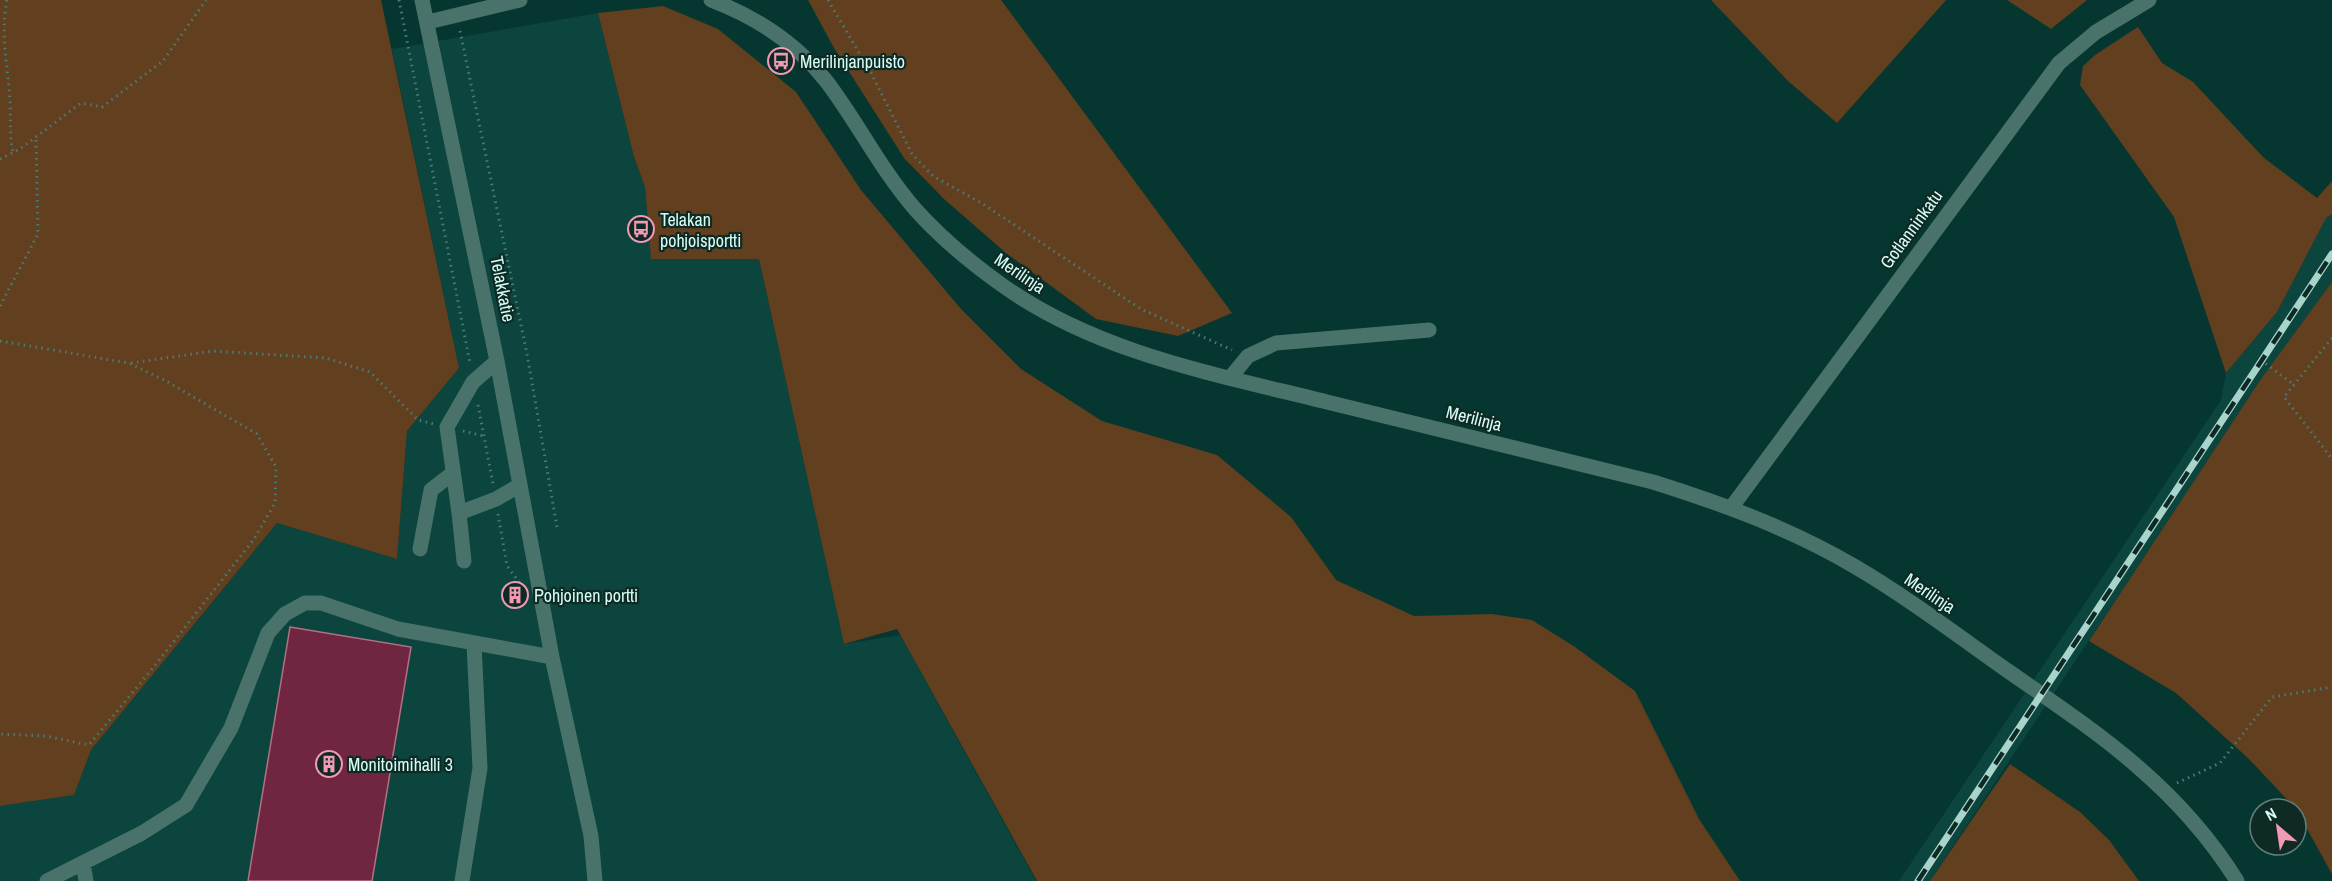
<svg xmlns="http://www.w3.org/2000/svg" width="2332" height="881" font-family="'Archivo Narrow',sans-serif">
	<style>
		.built { fill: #0b453d }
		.green { fill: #623f1f }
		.building { fill: #702641; stroke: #b37185; stroke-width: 1.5 }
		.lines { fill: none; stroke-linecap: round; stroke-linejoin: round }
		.path { stroke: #4d7b74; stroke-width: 3; stroke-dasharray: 1.5 4.5; stroke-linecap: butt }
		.minor { stroke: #49736a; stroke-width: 15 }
		.rail-casing { stroke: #a9d4cc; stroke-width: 7 }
		.rail { stroke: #0f2a25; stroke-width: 4.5; stroke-dasharray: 14; stroke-linecap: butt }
		.labels { text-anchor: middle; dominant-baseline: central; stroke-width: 4.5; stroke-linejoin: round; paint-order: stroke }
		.poi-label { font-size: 18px; fill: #d5fef5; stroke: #0f2a25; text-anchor: start }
		.street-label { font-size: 18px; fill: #d5fef5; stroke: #0f2a25 }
	</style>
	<rect width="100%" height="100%" fill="#053730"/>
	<path class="built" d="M598 13 634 157 645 187 651 259H759L844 644 900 635 1036 881H0V806L74 795 91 750 277 523 397 559 407 431 459 368 392 49Z
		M2332 214V282L2261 380 1930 881H1899L2221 400 2226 373 2277 312 2326 217Z"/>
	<path class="green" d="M0 0H381L459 368 407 431 397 559 277 523 91 750 74 795 0 806Z
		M808 0H1001L1232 313 1178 336 1096 319 1006 253 944 199 904 158 834 48Z
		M1711 0H1946L1837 123 1788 81Z
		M2007 0H2087L2051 29Z
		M663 6 718 29 796 92 861 190 961 309 1021 369 1102 421 1217 455 1291 517 1336 580 1414 616 1492 614 1532 620 1575 647 1635 691 1699 819 1740 881H1037L897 629 844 644 759 259H651L645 187 634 157 598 13Z
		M2138 27 2162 63 2193 82 2264 158 2317 198 2332 181V214L2326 218 2277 312 2226 373 2174 217 2080 85 2083 66 2095 55Z
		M2332 282V874L2296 809 2249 759 2176 693 2089 641 2261 379Z
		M2010 764 2080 812 2109 840 2139 881H1930Z"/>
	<path class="building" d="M290 627 411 647 372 881H248Z"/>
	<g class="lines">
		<path class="path" d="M7 0C0 34 8 67 10 101 11 119 9 135 13 152
			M399 0 470 363
			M828 0 871 73 912 154 933 176 983 204 1141 309 1232 350
			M460 31 527 354 557 527
			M0 159 20 149 81 103 102 107 163 61 206 0
			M0 306 38 234 36 137
			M2332 338 2284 397 2332 459
			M0 341 129 363 166 381 257 434 276 467 275 503 254 539 157 663 89 745 46 736 0 734
			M2261 360 2294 385
			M131 363 213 351 326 358 370 372 418 420 434 424
			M478 405 493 484
			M463 431 483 436
			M498 514 507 566 522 586
			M2177 783 2220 763 2272 697 2332 687"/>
		<path class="minor" d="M422 0 497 361 552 657 591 836 595 881
			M711 0C756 17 797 44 827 82 858 123 881 170 915 209 941 238 971 263 1002 285 1097 353 1215 374 1327 402 1435 429 1544 455 1653 482 1723 504 1791 529 1854 566 1907 597 1957 635 2008 671 2098 733 2178 786 2237 881
			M428 22 520 0
			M497 361 473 382 447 427 459 513 496 499 520 485
			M1230 378 1248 356 1276 343 1429 330
			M1731 508 2059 63 2096 32 2149 0
			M459 513 464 561
			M420 549 431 490 453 473
			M83 863 86 881
			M47 881 142 833 186 805 231 728 268 633 285 614 305 603H321L398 629 552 657
			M462 881 480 768 474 644"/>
		<defs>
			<path id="rail" d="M1918 881 2332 254"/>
		</defs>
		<use href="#rail" class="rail-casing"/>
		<use href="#rail" class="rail"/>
	</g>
	<defs>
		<symbol id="bus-ring" viewBox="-11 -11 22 22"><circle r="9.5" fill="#0f2a25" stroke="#f19ab4" stroke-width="1.5"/><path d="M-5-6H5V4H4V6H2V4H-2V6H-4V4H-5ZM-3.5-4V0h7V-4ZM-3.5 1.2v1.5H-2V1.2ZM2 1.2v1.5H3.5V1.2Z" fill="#f19ab4"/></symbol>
		<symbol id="building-ring" viewBox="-11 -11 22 22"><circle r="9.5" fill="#0f2a25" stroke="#f19ab4" stroke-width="1.5"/><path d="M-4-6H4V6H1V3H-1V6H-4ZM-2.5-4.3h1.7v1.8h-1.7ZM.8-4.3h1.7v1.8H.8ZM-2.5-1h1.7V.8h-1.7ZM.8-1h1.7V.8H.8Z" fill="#f19ab4"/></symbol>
	</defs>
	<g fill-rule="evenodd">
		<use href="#bus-ring" x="766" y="46" width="30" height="30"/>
		<use href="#bus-ring" x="626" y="214" width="30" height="30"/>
		<use href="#building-ring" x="500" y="580" width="30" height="30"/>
		<use href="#building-ring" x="314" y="749" width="30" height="30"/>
	</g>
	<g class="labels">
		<g class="poi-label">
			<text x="800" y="61">Merilinjanpuisto</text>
			<text x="660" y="219">Telakan<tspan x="660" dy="21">pohjoisportti</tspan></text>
			<text x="534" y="595">Pohjoinen portti</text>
			<text x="348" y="764">Monitoimihalli 3</text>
		</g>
		<g class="street-label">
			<text transform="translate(1911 229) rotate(-54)">Gotlanninkatu</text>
			<text transform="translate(1020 273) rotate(34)">Merilinja</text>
			<text transform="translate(503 289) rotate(79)">Telakkatie</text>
			<text transform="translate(1474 418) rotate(14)">Merilinja</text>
			<text transform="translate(1930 593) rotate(34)">Merilinja</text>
		</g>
	</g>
	<g transform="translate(2278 827) rotate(331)"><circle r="28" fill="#0f2a25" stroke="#5e7f78" stroke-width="1.5"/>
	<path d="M0-4.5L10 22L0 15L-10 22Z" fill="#f19ab4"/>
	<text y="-9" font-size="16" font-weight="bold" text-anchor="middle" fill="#d5fef5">N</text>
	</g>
</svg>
